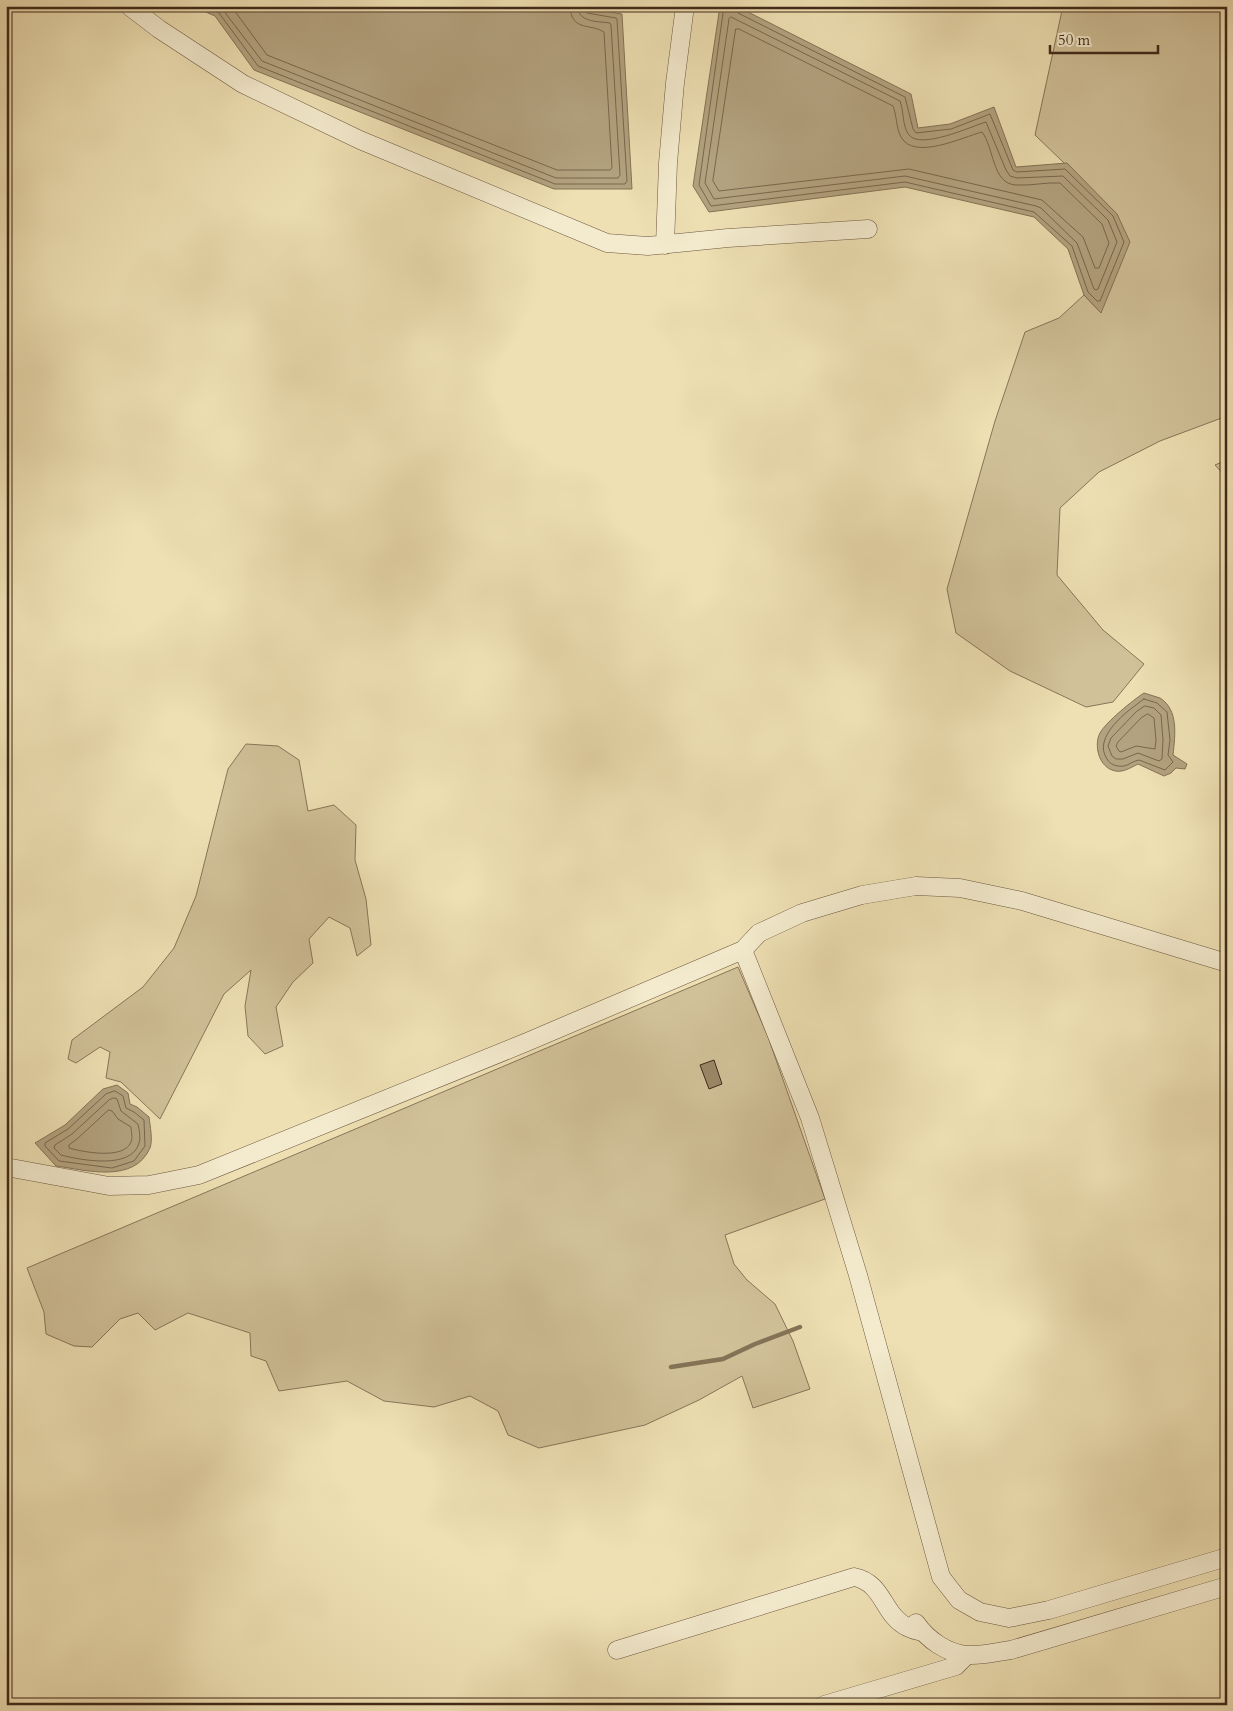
<svg xmlns="http://www.w3.org/2000/svg" width="1233" height="1711" font-family="Cardo,serif">
	<style>
		.green { fill: #d1c199; stroke: #897559 }
		.water { fill: #b3a27f; stroke: #857256 }
		.lines { fill: none; stroke-linecap: round; stroke-linejoin: round }
		.shore { stroke: #7a664c; stroke-width: 1 }
		.stream { stroke: #857256; stroke-width: 4.5 }
		.building { fill: #9b8869; stroke: #412919 }
		.minor-casing { stroke: #6c5740; stroke-width: 19 }
		.path { stroke: #412919; stroke-width: 2.5; stroke-dasharray: 1 2.5; stroke-linecap: butt }
		.minor { stroke: #f4ebce; stroke-width: 18 }
	</style>
	<rect width="100%" height="100%" fill="#eee0b3"/>
	<filter id="stains"><feTurbulence type="fractalNoise" baseFrequency=".004" numOctaves="4"/><feColorMatrix values="0 0 0 0 .2 0 0 0 0 .09 0 0 0 0 .02 0 0 0 .5 -.17"/></filter>
	<radialGradient id="worn" r=".72"><stop offset=".6" stop-color="#630" stop-opacity="0"/><stop offset="1" stop-color="#630" stop-opacity=".3"/></radialGradient>
	<path class="green" d="M1063 6H1227V416L1160 441 1099 472 1060 508 1057 575 1103 630 1144 664 1113 702 1086 707 1010 671 956 633 947 589 995 421 1025 332 1059 318 1084 295 1101 313 1117 214 1035 135Z
		M1227 460V478L1215 465Z
		M246 744 278 746 299 760 308 811 334 805 356 825 355 860 366 899 371 945 357 956 350 928 329 917 309 939 313 963 293 982 276 1007 283 1046 265 1054 248 1036 245 1006 251 970 224 994 160 1119 121 1082 106 1078 110 1052 100 1047 76 1063 68 1059 72 1040 143 987 174 948 196 896 228 769Z
		M738 967 768 1037 825 1199 725 1235 734 1264 747 1280 775 1304 793 1341 810 1389 753 1408 742 1376 699 1400 645 1425 539 1448 508 1435 498 1411 470 1396 434 1407 384 1401 347 1381 279 1391 266 1361 251 1356 250 1333 188 1313 155 1330 138 1313 120 1319 92 1347 74 1346 46 1334 44 1312 27 1268Z"/>
	<path class="water" d="M192 6H574L622 14 632 189H554L254 70 215 16Z
		M720 6H736L911 94 918 128 950 124 994 107 1016 167 1067 163 1117 214 1130 242 1101 313 1084 295 1068 249 1034 217 905 187 709 212 693 186Z
		M1144 693C1149 695 1155 696 1160 698 1179 710 1175 736 1173 755L1187 764 1185 769 1176 768 1171 773 1164 776 1138 764C1130 768 1121 774 1112 770 1098 765 1094 744 1100 733 1106 722 1133 700 1144 693Z
		M117 1085 128 1093 130 1104 137 1107 149 1117C150 1126 153 1140 150 1148 134 1184 86 1170 56 1166L35 1143 65 1125 103 1089Z"/>
	<g class="lines">
		<path class="shore" d="M204 6 219 13 258 66 555 184H625L627 181 617 20 616 18 587 13 584 10V6
			M220 6 262 61 556 178H618L620 175 611 25 610 23C597 21 579 23 577 6
			M231 6 267 55 557 170H610L612 168 604 32C590 23 571 32 570 6
			M724 6 699 185 711 206 905 182 1034 212 1072 246 1088 292 1097 301H1100L1124 242 1113 216 1065 169 1017 172 1013 170 990 114 951 129 916 133 913 129 905 97 738 13 736 10 735 6
			M731 17 900 101C904 111 902 126 909 135 921 150 972 126 986 122L1006 170 1010 176 1017 178 1063 176 1108 220 1117 242 1098 289 1096 290 1094 289 1077 243 1041 208 1036 206 905 176 714 199 705 183 729 19Z
			M736 29H739L893 106C897 116 896 128 901 137 914 161 963 137 982 132 994 147 992 184 1016 185 1031 186 1046 182 1060 183L1102 224 1109 243 1099 268H1095L1083 237 1042 200 909 169 719 191 713 181Z
			M1144 699 1157 703 1167 712 1170 740 1168 755 1173 762 1165 770 1139 760C1133 761 1129 765 1124 766 1118 767 1110 765 1107 759 1092 737 1127 711 1144 699Z
			M1145 706 1154 708 1161 715 1163 740 1162 759 1159 761 1138 753 1123 759H1116L1112 756 1108 746 1111 738 1136 712Z
			M1148 714 1154 718 1156 740 1155 749 1136 746 1121 752 1119 751 1116 746 1118 742 1141 718Z
			M115 1091 123 1096 126 1108 134 1112 144 1120 145 1146 134 1161 112 1168 59 1161 45 1146V1143L68 1129 106 1094Z
			M114 1098 117 1099 121 1111 138 1124C139 1129 141 1138 139 1143 132 1170 80 1160 61 1155L54 1148 55 1145 72 1134 109 1100Z
			M109 1110 112 1111 118 1119 131 1127C131 1131 133 1138 131 1142 124 1160 83 1152 69 1148V1145L77 1139Z"/>
		<path class="stream" d="M671 1367 723 1359 755 1344 800 1327"/>
	</g>
	<path class="building" d="M714 1060 722 1084 709 1089 700 1065Z"/>
	<g class="lines">
		<defs>
			<path id="minor" d="M129 6 159 29 243 84 360 140 607 243 648 246 728 238 868 229
				M665 245 668 163 675 83 685 6
				M743 950 759 933 802 913 862 895 916 886 960 888 1022 901 1227 963
				M6 1167 109 1186 149 1185 199 1175 527 1042 743 950 810 1118 858 1275 941 1577 959 1600 980 1612 1009 1618 1049 1610 1227 1557
				M916 1623C927 1639 947 1654 968 1655 982 1656 997 1652 1011 1650L1227 1586
				M617 1650 854 1577C884 1583 882 1614 907 1627 911 1629 917 1631 922 1632
				M824 1705 956 1666 967 1655"/>
		</defs>
		<use href="#minor" class="minor-casing"/>
		<path class="path" d="M401 1705 425 1702 435 1705"/>
		<use href="#minor" class="minor"/>
	</g>
	<rect width="1233" height="1711" fill="none" stroke="#eee0b3" stroke-width="25"/>
	<rect x="8" y="8" width="1218" height="1696" fill="none" stroke="#412919" stroke-width="2.5"/>
	<rect x="12" y="12" width="1208" height="1686" fill="none" stroke="#412919"/>
	<path d="M1050 45v8h108v-8" fill="none" stroke="#412919" stroke-width="2.5"/>
	<text x="1058" y="45" font-size="15" fill="#412919" stroke="#f4ebce" stroke-width="4" paint-order="stroke">50 m</text>
	<rect width="100%" height="100%" filter="url(#stains)"/>
	<rect width="100%" height="100%" fill="url(#worn)"/>
</svg>
